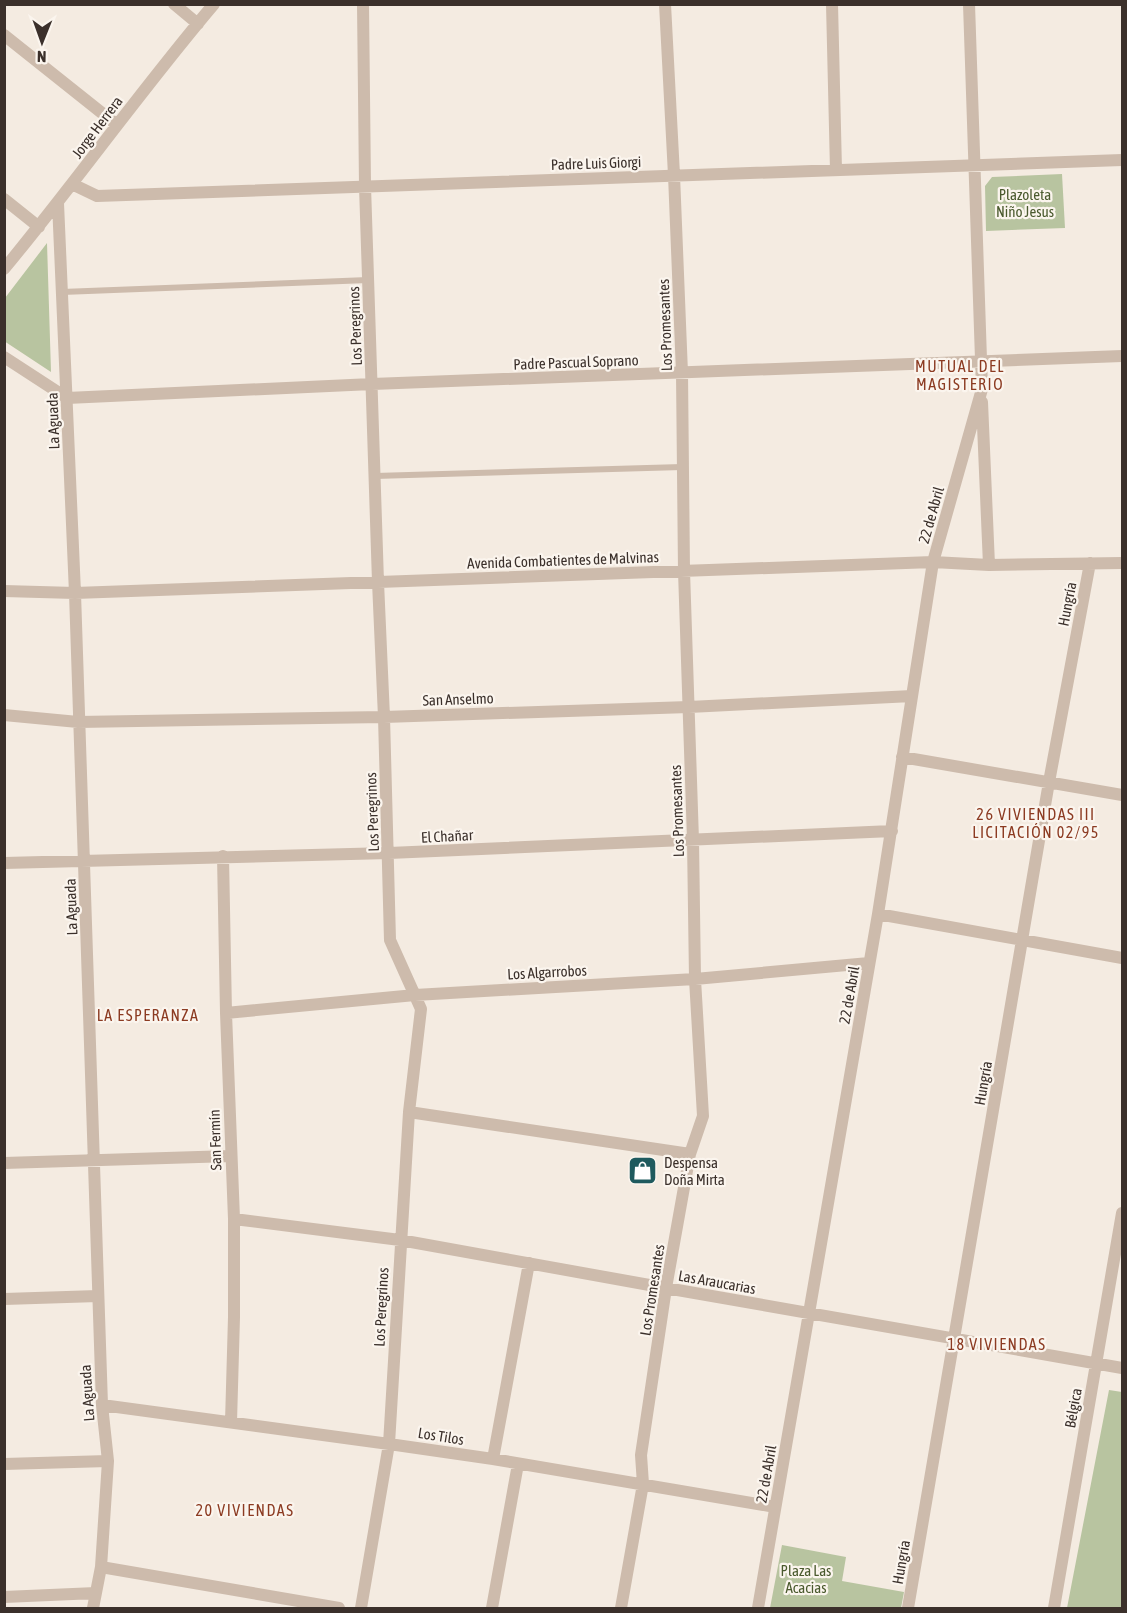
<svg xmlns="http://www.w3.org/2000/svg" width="1127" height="1613" font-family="'Asap Condensed',sans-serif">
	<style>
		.green { fill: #b8c4a0 }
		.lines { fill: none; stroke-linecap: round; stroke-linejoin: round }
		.service { stroke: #cdbbac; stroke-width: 6 }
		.minor { stroke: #cdbbac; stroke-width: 12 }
		.labels { text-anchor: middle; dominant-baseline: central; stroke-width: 4.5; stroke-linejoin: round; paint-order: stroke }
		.street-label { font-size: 15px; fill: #3b302b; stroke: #fbf5ee }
		.park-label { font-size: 15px; fill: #4a5a2e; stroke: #fbf5ee }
		.poi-label { font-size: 15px; fill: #3b302b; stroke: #fbf5ee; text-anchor: start }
		.neighbourhood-label { font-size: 16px; letter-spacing: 1.5px; fill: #8c3b22; stroke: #fbf5ee }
	</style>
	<rect width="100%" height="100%" fill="#f4ebe1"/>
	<path class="green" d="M1062 174 1065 228 986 231 985 186 992 177Z
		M47 243 51 372 4 341 5 298Z
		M1109 1390 1122 1392V1608H1067Z
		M782 1545 846 1557 842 1581 904 1592 901 1608H770Z"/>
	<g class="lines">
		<path class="service" d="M62 292 368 280
			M375 476 682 467"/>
		<path class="minor" d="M174 4 198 24
			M832 4 836 170
			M4 35 117 125
			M72 184 97 196 1122 160
			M4 199 39 227
			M58 203 75 593 102 1405 108 1461 101 1567 93 1608
			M4 269C76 182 141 90 214 4
			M4 357 67 398 372 384 1122 356
			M982 402 989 565
			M4 591 75 593 933 562 989 565 1122 563
			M4 715 78 722 384 717 689 707 912 696
			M902 757 1122 795
			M223 856 226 1013 234 1219V1317L231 1422
			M4 863 389 853 892 831
			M878 914 1122 958
			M226 1013 415 995 695 979 869 963
			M409 1112 690 1154
			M4 1163 231 1156
			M234 1219 400 1240 666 1288 1122 1368
			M4 1299 98 1296
			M102 1405 389 1444 493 1459 775 1507
			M493 1459 529 1263
			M4 1464 108 1461
			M101 1567 339 1608
			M4 1597 96 1593
			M361 1608 389 1444 409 1112 421 1009 390 940 384 717 378 582 365 186 363 4
			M492 1608 518 1464
			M621 1608 643 1484 641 1455 666 1288 690 1154 703 1116 695 979 693 840 684 571 682 373 674 175 665 4
			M758 1608 878 914 933 562 982 389 969 4
			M908 1608 1049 782 1090 563
			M1054 1608 1122 1213"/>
	</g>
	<defs>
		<symbol id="shop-square" viewBox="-11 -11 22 22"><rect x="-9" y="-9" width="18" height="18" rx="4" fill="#1f5a5e" stroke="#fbf5ee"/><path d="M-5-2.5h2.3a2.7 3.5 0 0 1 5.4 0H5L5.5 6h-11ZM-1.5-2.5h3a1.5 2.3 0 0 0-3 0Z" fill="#fff"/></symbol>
	</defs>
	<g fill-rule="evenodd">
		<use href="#shop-square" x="626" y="1154" width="33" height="33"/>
	</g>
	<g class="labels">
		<g class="street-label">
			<text transform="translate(97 127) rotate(-53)">Jorge Herrera</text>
			<text transform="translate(596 163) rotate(-2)">Padre Luis Giorgi</text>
			<text transform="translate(665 325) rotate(-92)">Los Promesantes</text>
			<text transform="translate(355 326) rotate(-92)">Los Peregrinos</text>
			<text transform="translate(576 362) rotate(-2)">Padre Pascual Soprano</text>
			<text transform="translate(53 421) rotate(-92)">La Aguada</text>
			<text transform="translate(931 515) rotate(-74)">22 de Abril</text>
			<text transform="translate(563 560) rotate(-2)">Avenida Combatientes de Malvinas</text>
			<text transform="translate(1067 604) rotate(-79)">Hungría</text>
			<text transform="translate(458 699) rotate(-2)">San Anselmo</text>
			<text transform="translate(677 811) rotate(-92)">Los Promesantes</text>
			<text transform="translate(372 812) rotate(-92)">Los Peregrinos</text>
			<text transform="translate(447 836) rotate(-3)">El Chañar</text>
			<text transform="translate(71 907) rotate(-92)">La Aguada</text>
			<text transform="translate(547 972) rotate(-3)">Los Algarrobos</text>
			<text transform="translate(849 995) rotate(-80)">22 de Abril</text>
			<text transform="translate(983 1083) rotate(-80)">Hungría</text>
			<text transform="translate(215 1140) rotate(-92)">San Fermín</text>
			<text transform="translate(717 1282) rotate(10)">Las Araucarias</text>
			<text transform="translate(652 1290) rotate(-81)">Los Promesantes</text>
			<text transform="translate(381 1307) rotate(-87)">Los Peregrinos</text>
			<text transform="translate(87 1393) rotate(-94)">La Aguada</text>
			<text transform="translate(1073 1408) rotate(-80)">Bélgica</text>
			<text transform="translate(441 1436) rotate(9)">Los Tilos</text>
			<text transform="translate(766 1474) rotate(-80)">22 de Abril</text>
			<text transform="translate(901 1562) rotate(-80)">Hungría</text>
		</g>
		<g class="park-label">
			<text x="1025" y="194">Plazoleta<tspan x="1025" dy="17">Niño Jesus</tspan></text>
			<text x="806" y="1570">Plaza Las<tspan x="806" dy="17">Acacias</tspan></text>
		</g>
		<g class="poi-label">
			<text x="664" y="1162">Despensa<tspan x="664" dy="17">Doña Mirta</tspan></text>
		</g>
		<g class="neighbourhood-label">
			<text x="960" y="366">MUTUAL DEL<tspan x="960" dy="18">MAGISTERIO</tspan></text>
			<text x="1036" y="814">26 VIVIENDAS III<tspan x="1036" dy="18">LICITACIÓN 02/95</tspan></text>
			<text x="148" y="1015">LA ESPERANZA</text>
			<text x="997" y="1344">18 VIVIENDAS</text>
			<text x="245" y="1510">20 VIVIENDAS</text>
		</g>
	</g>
	<rect width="1127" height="1613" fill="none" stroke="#3b302b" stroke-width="12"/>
	<g transform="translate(42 42) rotate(181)" stroke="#fbf5ee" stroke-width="4.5" paint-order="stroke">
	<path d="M0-4.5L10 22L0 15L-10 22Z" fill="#3b302b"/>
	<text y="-9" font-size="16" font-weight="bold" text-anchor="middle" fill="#3b302b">N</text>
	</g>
</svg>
